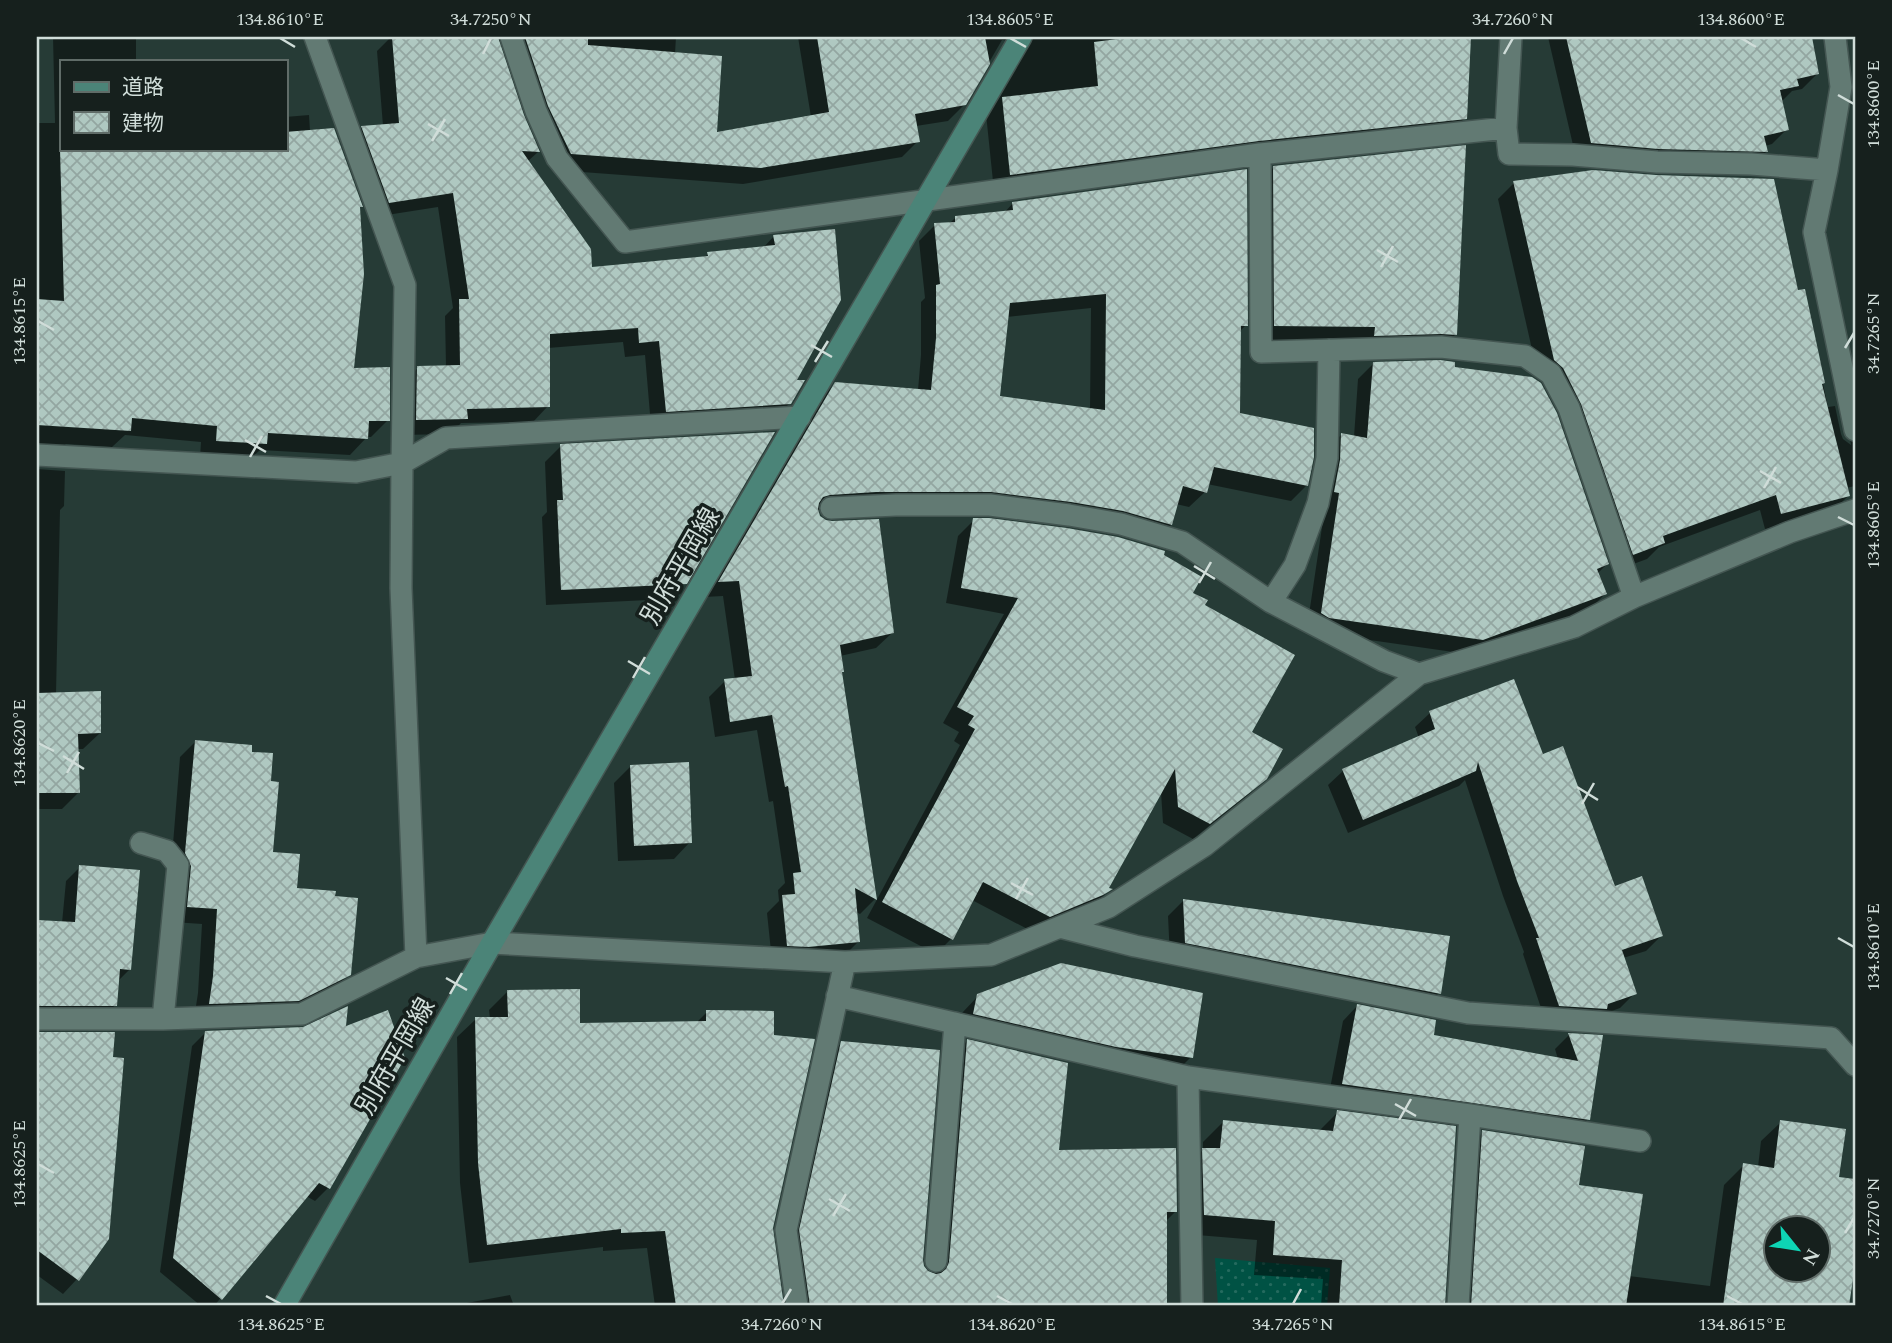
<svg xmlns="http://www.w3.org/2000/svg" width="1892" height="1343" viewBox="0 0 1892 1343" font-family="Spectral,'Noto Sans JP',serif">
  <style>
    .green { fill: url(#green-dots) }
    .shadow { fill: #0007; fill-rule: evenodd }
    .building { fill: url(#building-cross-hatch); fill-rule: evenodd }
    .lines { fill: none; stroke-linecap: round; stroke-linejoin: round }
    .street-casing { stroke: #445652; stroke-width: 24 }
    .secondary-casing { stroke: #445652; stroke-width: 24 }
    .street { stroke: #627a73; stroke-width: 21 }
    .secondary { stroke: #4b8478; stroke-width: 21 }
    .ticks { fill: none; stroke: #d0ddd9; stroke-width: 2.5 }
    .labels { text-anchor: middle; stroke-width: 7; stroke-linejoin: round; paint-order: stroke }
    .street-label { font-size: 26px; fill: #d0ddd9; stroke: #16201d }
    .neatline { fill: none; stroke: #d0ddd9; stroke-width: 2.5 }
    .ticks-label { font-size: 18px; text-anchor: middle; fill: #d0ddd9 }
  </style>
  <defs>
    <pattern id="green-dots" width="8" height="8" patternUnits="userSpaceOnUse" patternTransform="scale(1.75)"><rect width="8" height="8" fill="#005244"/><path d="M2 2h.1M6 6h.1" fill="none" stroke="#246a5e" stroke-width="1.8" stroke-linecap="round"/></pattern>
    <pattern id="building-cross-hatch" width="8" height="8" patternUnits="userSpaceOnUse" patternTransform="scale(1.75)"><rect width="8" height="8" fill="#afc8c1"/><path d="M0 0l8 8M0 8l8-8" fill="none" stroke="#93a6a1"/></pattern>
  </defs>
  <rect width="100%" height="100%" fill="#263b36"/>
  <path class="green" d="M1215 1258 1330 1268 1327 1306H1218Z"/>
  <path class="shadow" d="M53 37H136V61H61V149H285V117L309 115 310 131 359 208 352 370 388 420 371 437H367L350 455 260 450 249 460 200 457 201 442 125 435 112 447 66 444 50 459H37V123H55Z
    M391 37H496L497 40 500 37H676L675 54 715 134 811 117 798 37H1469L1465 118 1448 135 994 191 986 114 1010 41 1002 40 965 104 948 121 916 126 918 141 902 157 743 184 555 170 503 43 497 41 522 116 538 152 527 162 590 269 703 259 708 254 763 248 774 236 794 381 790 403 774 419 651 426 645 355 625 357 623 342 548 348V406L533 422 461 423 451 434 401 435 402 383 418 368 446 367 445 316 453 308 438 207 374 217 347 143 362 128 383 126 377 51Z
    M1548 37H1810L1817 74 1802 89 1792 91 1782 101 1787 129 1772 144 1765 146 1766 152 1751 167 1576 158Z
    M1274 167 1455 335 1439 350 1259 341 1258 183Z
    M1514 183 1796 292 1803 291 1828 407 1835 406 1841 434 1843 439 1851 445 1847 416 1855 407V486L1846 488 1848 496 1832 512 1765 529 1760 510 1659 547 1647 559 1617 570 1566 420 1547 384 1538 376 1498 199Z
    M1013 203 1246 325 1239 332 1238 415 1306 486 1291 501 1207 484 1205 492 1189 507 1176 504 1171 525 1155 540 1054 517 879 507 816 510 818 515 892 633 876 648 840 656 841 673 875 899 860 914 856 912 859 941 843 957 772 961 767 913 779 901 778 890 785 883 773 801 769 802 757 730 715 737 709 697 725 681 735 680 723 596 704 597 819 400 835 384 918 390 921 355V302L925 298 919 241 935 225 949 224 956 217 1004 213ZM1091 308 1090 410 998 397 1007 317Z
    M1373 364 1607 564 1597 574 1605 594 1590 609 1467 654 1314 632 1307 628 1325 507 1326 450 1341 435 1354 437 1358 379Z
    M561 446 685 583 669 599 546 605 542 517 547 512 545 462Z
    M37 469 65 471 64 506 60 510 56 694 100 733 83 749H77L79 792 62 809H37Z
    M974 520 1162 556 1203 606 1266 778 1249 794 1193 839 1163 823 1161 792 1106 890H1109L1095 904 1033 932 972 900 951 939 936 954 867 918 960 745 954 741 959 732 943 723 1004 614 946 603 958 536Z
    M1430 713 1542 756 1614 888 1661 936 1646 951 1623 958 1635 993 1620 1008 1598 1016 1545 1020 1523 954 1524 952 1503 896 1465 780 1459 786 1348 833 1328 785 1343 771 1419 738 1415 727Z
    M195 742 250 754 269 782 271 853 295 890 333 898 349 974 333 990 282 1016 194 1019 198 993 202 924 173 922 171 869 180 757Z
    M630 767 690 842 674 859 618 861 614 783Z
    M80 867 130 969 117 982 115 1005 101 1020H37V922L62 923 66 881Z
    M1183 901 1439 993 1423 1009 1170 958 1168 916Z
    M508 991 579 1025 696 1023 707 1012 771 1228 782 1306H655L647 1248 603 1251V1247L469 1263 460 1183 457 1037 476 1019H490L489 1010Z
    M978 996 1191 1057 1175 1073 958 1030 962 1013Z
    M1357 1006 1432 1037 1558 1059 1555 1049 1569 1035 1601 1037 1588 1119 1573 1134 1328 1099 1343 1021Z
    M206 1032 328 1188 315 1201 306 1196 214 1306H201L160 1272 192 1046Z
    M37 1034H113L77 1279 63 1294 37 1275Z
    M967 1041 1057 1152 1175 1212 1165 1222V1306H789L781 1251 822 1062 842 1043 923 1268 931 1275 948 1061Z
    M1338 1112 1454 1128 1443 1306H1321L1323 1279 1254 1275 1257 1240 1185 1234 1183 1169 1203 1150V1142L1223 1122 1319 1131Z
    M1781 1122 1837 1178 1855 1180V1252L1848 1306H1453L1463 1152 1483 1132 1577 1187 1629 1276 1710 1286 1724 1185 1744 1165 1758 1167 1761 1141ZM1776 1228H1818V1270H1776Z
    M510 1295 514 1306H455L456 1305Z"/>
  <path class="building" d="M392 37H498L524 115 540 152 522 151 591 249 592 267 708 256 707 252 775 245 773 235 835 229 841 300 797 380H805L791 404 666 412 659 341 639 343 638 328 550 334V407L467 409 468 419 416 420 417 366 460 365 459 299H469L453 193 389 203 361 126 399 123Z
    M525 37H588V45L722 56 717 132 829 112 817 37H985L990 64 966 105 915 114 920 142 761 168 571 154 548 106Z
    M1133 37H1471L1467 119 1259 141 1010 175 1002 97 1098 86 1094 42Z
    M1566 37H1812L1819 74 1797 79 1799 86 1780 90 1789 130 1764 136 1768 152 1658 149 1591 143Z
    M334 128 363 207H360L364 274 354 368 390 367V421H369L368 439 268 433 267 444 216 441 217 426 132 418 131 431 37 425V299L64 301 60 149H285V132Z
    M1466 145 1457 335 1441 334 1374 336 1375 327 1274 326 1273 166Z
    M1247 169 1248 326H1241L1240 413 1314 428V457L1308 486 1214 467 1207 493 1183 486 1172 525 1123 511 1071 502 991 492H876L830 495 823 497 819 503 818 509 820 516 826 520 832 521 879 519 894 633 840 645 844 672H842L877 900 855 888 860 942 808 947 787 946 782 895 795 894 793 873 801 872 788 786 785 787 772 715 730 722 724 679 752 676 739 581 718 582 835 382 931 390 936 338V285L940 284 934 223 955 222V216L1013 210 1012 202ZM1106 294 1105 410 1000 396 1010 303Z
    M1593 170 1656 175 1774 179 1798 290 1805 289 1825 383 1822 384 1850 496 1781 514 1776 495 1663 536 1665 543 1633 555 1581 404 1563 368 1554 360 1513 181Z
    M1440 360 1455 362V367L1532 377 1541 383 1557 413 1609 564 1597 569 1607 594 1483 640 1329 618 1321 613 1339 493 1334 492 1340 460 1341 433 1367 438 1373 362Z
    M775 432 687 584 561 590 557 500H563L560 444Z
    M973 518H989L1067 528 1118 537 1165 551 1164 555 1202 577 1193 593 1208 600 1205 605 1295 655 1252 732 1283 749 1267 779 1210 824 1178 807 1175 769 1109 888 1113 889 1103 895 1050 917 983 882 953 940 882 902 975 729 968 725 974 716 957 707 1018 598 961 588Z
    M1514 679 1543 754 1563 746 1615 886 1642 876 1663 936 1622 950 1637 994 1608 1004 1607 1009 1559 1006 1536 938H1539L1517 881 1478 762 1476 771 1363 820 1342 769 1435 729 1429 711Z
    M101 691V733L78 734 80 793H37V693Z
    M195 740 252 745V752L273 753 271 781 279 782 273 852 300 854 297 888 336 891 335 896 358 898 351 975 299 1001 209 1004 213 976 217 909 187 907 191 866 185 853Z
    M689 762 692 843 634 846 630 765Z
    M79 865 140 870 131 970 120 969 117 1006H37V920L75 922Z
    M1183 899 1450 936 1441 994 1185 943Z
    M1061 963 1203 993 1193 1058 1116 1047 973 1014 977 994Z
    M580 989V1023L706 1021V1010L774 1011V1035L815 1039 773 1228 784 1306H676L665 1231 621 1233V1229L487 1245 478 1163 475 1017H508L507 990Z
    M1357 1004 1436 1020 1434 1035 1578 1061 1568 1033 1603 1035 1590 1120 1342 1084Z
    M348 1006 346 1026 388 1010 405 1058 330 1189 319 1183 222 1300 173 1258 205 1031 303 1027Z
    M37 1032H115L113 1057 124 1058 109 1239 79 1281 37 1250Z
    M967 1039 1068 1063 1059 1150 1176 1148 1177 1212H1167V1306H810L799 1230 841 1041 940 1050 923 1260 924 1266 928 1271 936 1274 941 1273 946 1269 949 1262Z
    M1337 1110 1456 1126 1445 1306H1339L1342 1260 1273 1255 1275 1221 1204 1215 1202 1148H1220L1223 1120 1333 1131Z
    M1780 1120 1846 1129 1839 1177 1855 1179V1265L1849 1306H1723L1743 1163 1774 1168ZM1776 1228H1818V1270H1776Z
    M1482 1130 1585 1146 1579 1185 1643 1194 1626 1306H1471Z"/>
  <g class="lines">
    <defs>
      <path id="street" d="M315 37 405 285 402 463 401 588 416 957
        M511 37 536 111 557 158 625 242 1260 154 1506 128
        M1511 37 1506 128 1509 154 1573 155 1657 162 1751 164 1827 170
        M1835 37 1841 87 1827 170 1814 232 1855 430
        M1260 154 1261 352 1441 347 1525 356 1551 374 1569 408 1634 597
        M37 455 356 472 402 463 446 438 800 417
        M831 508 896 505H990L1069 515 1121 524 1182 542 1271 602 1384 661 1419 674
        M1271 602 1295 565 1318 503 1327 458 1329 350
        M141 843 167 851 178 865 163 1019
        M1060 927 1135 946 1468 1013 1831 1038 1855 1065
        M837 996 1188 1077 1470 1115 1640 1141
        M37 1019H163L302 1014 416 957 492 943 845 962 991 955 1109 907 1204 846 1419 674 1574 627 1634 597 1790 532 1855 510
        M1188 1077 1192 1306
        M936 1261 955 1023
        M797 1306 786 1230 845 962
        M1458 1306 1470 1115"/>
      <path id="secondary" d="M284 1306 492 943 1021 37"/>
    </defs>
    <use href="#street" class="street-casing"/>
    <use href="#secondary" class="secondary-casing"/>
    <use href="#street" class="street"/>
    <use href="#secondary" class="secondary"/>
  </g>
  <path class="ticks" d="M280 38 295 47M1010 38 1026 47M1741 38 1756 47M483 54 491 38M1504 54 1513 38M1838 95 1854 104M428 124 449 136M432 141 445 119M1377 250 1398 262M1381 267 1393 246M38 321 54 330M811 345 832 357M1845 348 1854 333M815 362 828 341M245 440 266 452M250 457 262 436M1760 471 1781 483M1764 488 1776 467M1838 517 1854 525M1194 566 1215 579M1199 583 1211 562M628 661 650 674M633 678 645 657M38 743 54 751M63 756 84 769M67 773 79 752M1577 787 1598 800M1582 804 1594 783M1011 883 1033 895M1016 899 1028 878M1838 938 1854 947M446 978 467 990M450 994 462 973M1395 1104 1416 1116M1399 1120 1411 1099M38 1164 54 1173M829 1199 850 1211M833 1216 846 1194M1845 1233 1854 1218M266 1296 281 1304M997 1296 1012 1304M1727 1296 1742 1304M782 1304 791 1289M1293 1304 1301 1289"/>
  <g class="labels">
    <g class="street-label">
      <text transform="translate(680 566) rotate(-60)" y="9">別府平岡線</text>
      <text transform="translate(395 1056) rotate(-60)" y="9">別府平岡線</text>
    </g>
  </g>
  <rect width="1892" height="1343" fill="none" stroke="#16201d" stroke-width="77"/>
  <rect x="60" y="60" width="228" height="91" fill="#16201d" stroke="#606c68" stroke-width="2"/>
  <rect x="74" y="82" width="35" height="10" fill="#4b8478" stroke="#606c68" stroke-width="2"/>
  <text x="122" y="94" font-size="21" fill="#d0ddd9">道路</text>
  <rect x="74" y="112" width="35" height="21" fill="url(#building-cross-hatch)" stroke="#606c68" stroke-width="2"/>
  <text x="122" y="130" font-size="21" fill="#d0ddd9">建物</text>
  <g transform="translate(1797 1249) rotate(120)"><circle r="33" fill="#16201d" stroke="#606c68" stroke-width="2"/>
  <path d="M0-5L12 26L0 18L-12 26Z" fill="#0ed5b5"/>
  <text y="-10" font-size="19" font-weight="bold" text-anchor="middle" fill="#d0ddd9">N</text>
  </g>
  <rect x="38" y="38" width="1816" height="1266" class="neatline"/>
  <g class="ticks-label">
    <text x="280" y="25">134.8610°E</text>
    <text x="491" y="25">34.7250°N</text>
    <text x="1010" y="25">134.8605°E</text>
    <text x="1513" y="25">34.7260°N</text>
    <text x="1741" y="25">134.8600°E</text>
    <text transform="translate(1873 104) rotate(-90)" y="6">134.8600°E</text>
    <text transform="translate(19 321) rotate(-90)" y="6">134.8615°E</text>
    <text transform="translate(1873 333) rotate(-90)" y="6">34.7265°N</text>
    <text transform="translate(1873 525) rotate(-90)" y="6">134.8605°E</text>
    <text transform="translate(19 743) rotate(-90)" y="6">134.8620°E</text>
    <text transform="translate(1873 947) rotate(-90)" y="6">134.8610°E</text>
    <text transform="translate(19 1164) rotate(-90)" y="6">134.8625°E</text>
    <text transform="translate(1873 1218) rotate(-90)" y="6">34.7270°N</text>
    <text x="281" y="1330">134.8625°E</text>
    <text x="782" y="1330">34.7260°N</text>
    <text x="1012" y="1330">134.8620°E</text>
    <text x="1293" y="1330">34.7265°N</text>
    <text x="1742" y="1330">134.8615°E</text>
  </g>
</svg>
